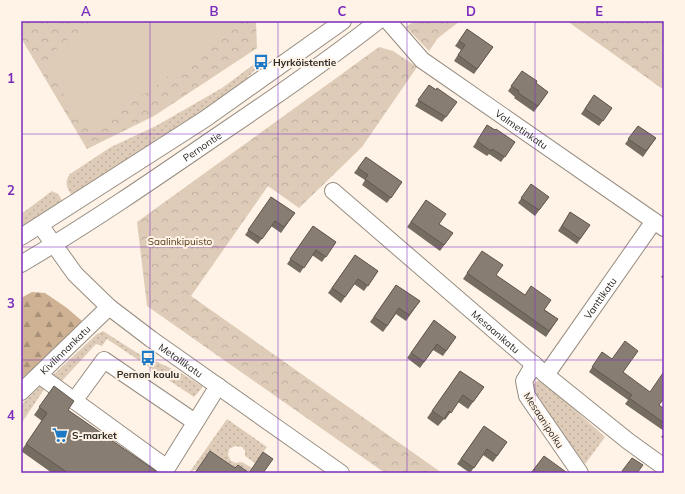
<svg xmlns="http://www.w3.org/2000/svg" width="685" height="494" viewBox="0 0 685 494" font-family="Mulish,sans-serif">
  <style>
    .grass { fill: url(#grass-dots) }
    .forest { fill: url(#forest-firs) }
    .park { fill: url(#park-crowns) }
    .pitch { fill: #deccb8 }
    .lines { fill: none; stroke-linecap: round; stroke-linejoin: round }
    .minor-casing { stroke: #978d81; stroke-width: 18 }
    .minor { stroke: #fff; stroke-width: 16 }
    .wall { fill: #756c62 }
    .building { fill: #887d72; stroke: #5f5850 }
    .grid { fill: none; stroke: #7b2cbf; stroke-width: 1; stroke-opacity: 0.55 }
    .labels { text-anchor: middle; stroke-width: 4; stroke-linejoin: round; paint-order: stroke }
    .poi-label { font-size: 10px; font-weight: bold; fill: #2e2a25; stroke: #fef3e6; text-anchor: start }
    .street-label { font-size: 10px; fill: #2e2a25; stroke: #fef3e6 }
    .park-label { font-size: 10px; fill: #563913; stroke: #fef3e6 }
    .neatline { fill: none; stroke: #7b2cbf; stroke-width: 1.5 }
    .grid-label { font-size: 13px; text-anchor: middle; font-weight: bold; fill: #7b2cbf }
  </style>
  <defs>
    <pattern id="grass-dots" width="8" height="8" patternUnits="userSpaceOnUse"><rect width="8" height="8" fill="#deccb8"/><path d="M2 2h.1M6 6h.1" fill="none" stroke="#bfaf9e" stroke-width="1.8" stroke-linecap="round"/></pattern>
    <pattern id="forest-firs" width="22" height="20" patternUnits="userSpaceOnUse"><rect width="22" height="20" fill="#ceb293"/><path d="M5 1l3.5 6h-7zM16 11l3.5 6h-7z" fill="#a89178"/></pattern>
    <pattern id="park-crowns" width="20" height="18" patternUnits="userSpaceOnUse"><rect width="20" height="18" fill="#deccb8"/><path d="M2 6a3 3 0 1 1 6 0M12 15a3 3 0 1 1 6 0" fill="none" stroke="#bfaf9e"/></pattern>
  </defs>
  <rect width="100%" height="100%" fill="#fef3e6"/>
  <path class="grass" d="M257 62 259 66 229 96 73 197C68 189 63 183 70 174L111 147 156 126 222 88Z
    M52 191 58 194 64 203 21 229V214Z
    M103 331 153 363 155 361 181 373 202 386V388L194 397 107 339 102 346 96 344 61 382 52 376 97 334Z
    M537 381 544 382 605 437 585 464 536 398 533 385Z
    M43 384 45 388 21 424V405Z
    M227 419 267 447 255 463 245 456V451L242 447 235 446 229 449 228 455 231 461 236 463 242 462 252 468 248 473 194 470 192 473H189Z"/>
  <path class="forest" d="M32 292 45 293 67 308 82 321 76 332 21 379V298Z"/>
  <path class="park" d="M21 21H256L257 48 154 116 87 149 21 38Z
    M414 21H460L438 38 429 51 406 27Z
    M567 21H664V90Z
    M379 47 393 51 417 67 362 147 299 208 268 186 191 296 442 473H385L147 306 137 222Z"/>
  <path class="pitch" d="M94 21H243L91 133 48 71 52 52Z"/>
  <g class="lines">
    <defs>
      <g id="minor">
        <path id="s1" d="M388 21 422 60 664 228"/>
        <path id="s2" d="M333 191 546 375 628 441 664 467"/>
        <path id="s3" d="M40 225 75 274 109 307 151 339 341 473"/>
        <path d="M21 237 205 119 343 21"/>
        <path id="s4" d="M21 264C89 224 153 180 217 136 272 99 326 62 378 21"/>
        <path d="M534 364 524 381 527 396 580 473"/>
        <path d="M39 375 167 468 218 386"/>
        <path id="s5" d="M546 375 654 221"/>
        <path id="s6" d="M21 392 109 307"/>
        <path d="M74 401 104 360 195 422"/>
      </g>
    </defs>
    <use href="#minor" class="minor-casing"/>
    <use href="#minor" class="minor"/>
  </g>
  <path class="wall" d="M467 29 493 47 474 74 454 61 461 50 455 46Z
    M522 71 536 83 548 92 534 112 514 98 515 97 508 91Z
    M429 85 457 102 442 122 415 106Z
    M594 95 612 108 599 126 581 114Z
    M487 125 495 130 515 142 501 162 489 154 487 156 473 147Z
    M638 126 656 138 643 157 625 144Z
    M366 157 402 182 387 203 362 185 365 180 354 173Z
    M531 184 549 197 535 216 518 203Z
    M271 197 295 213 281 233 271 226 258 244 245 235Z
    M426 200 439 224 453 233 440 251 407 227Z
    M570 212 590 225 577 244 558 231Z
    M313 226 336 242 322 262 312 255 300 273 287 264Z
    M482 251 496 275 558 319 546 337 463 279Z
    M355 255 378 271 364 291 354 284 341 303 328 293Z
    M664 273V279L661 277Z
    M396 285 420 301 406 321 396 314 383 332 370 322Z
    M434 320 456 337 443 356 433 350 420 368 407 358Z
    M602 352 623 372 659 405 664 409V431L625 404 628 400 589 372Z
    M460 371 484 387 468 409 458 402 445 420 444 419 438 426 427 418Z
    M54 386 68 410 154 473H52L21 451 42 421 34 415Z
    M484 426 507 442 493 462 483 455 470 473 457 464Z
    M664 433V439L661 437Z"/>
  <path class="building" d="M467 29 493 47 477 69 458 55 465 45 459 41Z
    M522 71 537 81 536 83 548 92 538 106 518 93 519 91 511 86Z
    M429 85 436 90 437 88 457 102 446 117 418 100Z
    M594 95 612 108 603 121 585 109Z
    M487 125 495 130 496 129 515 142 505 157 492 149 491 151 477 141Z
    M638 126 656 138 646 151 628 139Z
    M366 157 402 182 391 198 365 179 368 175 358 168Z
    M531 184 549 197 539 210 521 198Z
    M271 197 295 213 284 227 275 221 262 239 248 230Z
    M426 200 446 214 439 224 453 233 444 245 411 222Z
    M570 212 590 225 580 239 562 226Z
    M313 226 336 242 326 257 316 250 304 268 290 259Z
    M482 251 503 265 496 275 525 295 531 286 551 300 544 310 558 319 549 331 467 273Z
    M355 255 378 271 368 286 358 279 345 297 332 288Z
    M396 285 420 301 409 315 399 308 387 326 374 317Z
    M434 320 456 337 446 351 437 344 424 362 411 353Z
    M625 341 638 351 623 372 650 392 663 373 664 374V398L659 405 664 409V423L629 398 632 395 592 367 602 352 612 359Z
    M460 371 484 387 473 402 463 395 451 413 449 411 444 419 432 411Z
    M54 386 74 401 68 410 156 471 154 473H68L26 444 47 413 39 407Z
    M484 426 507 442 497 456 487 449 474 468 461 459Z
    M210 451 235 468 238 465 249 473 263 452 273 459 263 473H195Z
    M544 456 566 472V473H531Z
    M632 458 643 465 637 473H624L622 471Z"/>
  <path class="grid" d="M150 21V473M278 21V473M407 21V473M535 21V473M21 134H664M21 247H664M21 360H664"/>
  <defs>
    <symbol id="bus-bare" viewBox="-9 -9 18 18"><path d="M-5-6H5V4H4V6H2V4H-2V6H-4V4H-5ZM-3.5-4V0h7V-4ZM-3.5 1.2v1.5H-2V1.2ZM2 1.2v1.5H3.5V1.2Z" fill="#1d79c5" stroke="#fef3e6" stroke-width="2.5" paint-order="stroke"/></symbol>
    <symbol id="supermarket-bare" viewBox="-9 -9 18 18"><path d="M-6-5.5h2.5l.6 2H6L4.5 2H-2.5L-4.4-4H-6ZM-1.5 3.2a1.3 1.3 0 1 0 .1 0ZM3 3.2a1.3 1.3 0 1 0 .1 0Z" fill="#1d79c5" stroke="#fef3e6" stroke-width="2.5" paint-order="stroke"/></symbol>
  </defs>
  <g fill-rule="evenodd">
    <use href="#bus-bare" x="250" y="51" width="22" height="22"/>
    <use href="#bus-bare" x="137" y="347" width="22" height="22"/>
    <use href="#supermarket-bare" x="49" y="424" width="22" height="22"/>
  </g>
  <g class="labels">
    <g class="poi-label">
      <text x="273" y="66">Hyrköistentie</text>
      <text x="148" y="378" text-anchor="middle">Pernon koulu</text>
      <text x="72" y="439">S-market</text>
    </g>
    <g class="street-label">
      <text dy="4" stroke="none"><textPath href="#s1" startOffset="173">Valmetinkatu</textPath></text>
      <text dy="4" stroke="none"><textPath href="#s4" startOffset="216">Pernontie</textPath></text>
      <text dy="4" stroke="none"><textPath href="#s5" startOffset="94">Vanttikatu</textPath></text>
      <text dy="4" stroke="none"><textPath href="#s2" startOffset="215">Mesaanikatu</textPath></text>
      <text dy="4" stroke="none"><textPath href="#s6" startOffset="61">Kivilinnankatu</textPath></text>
      <text dy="4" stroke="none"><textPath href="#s3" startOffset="197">Metallikatu</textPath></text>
      <text transform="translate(544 420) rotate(57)" y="4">Mesaanipolku</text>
    </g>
    <g class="park-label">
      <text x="180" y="245">Saalinkipuisto</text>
    </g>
  </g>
  <rect width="685" height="494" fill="none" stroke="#fef3e6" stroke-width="44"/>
  <rect x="22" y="22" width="641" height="450" class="neatline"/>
  <g class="grid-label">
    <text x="86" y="16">A</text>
    <text x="214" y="16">B</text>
    <text x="342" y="16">C</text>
    <text x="471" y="16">D</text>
    <text x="599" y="16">E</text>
    <text x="11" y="83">1</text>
    <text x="11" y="195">2</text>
    <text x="11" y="308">3</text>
    <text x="11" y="420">4</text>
  </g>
</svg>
